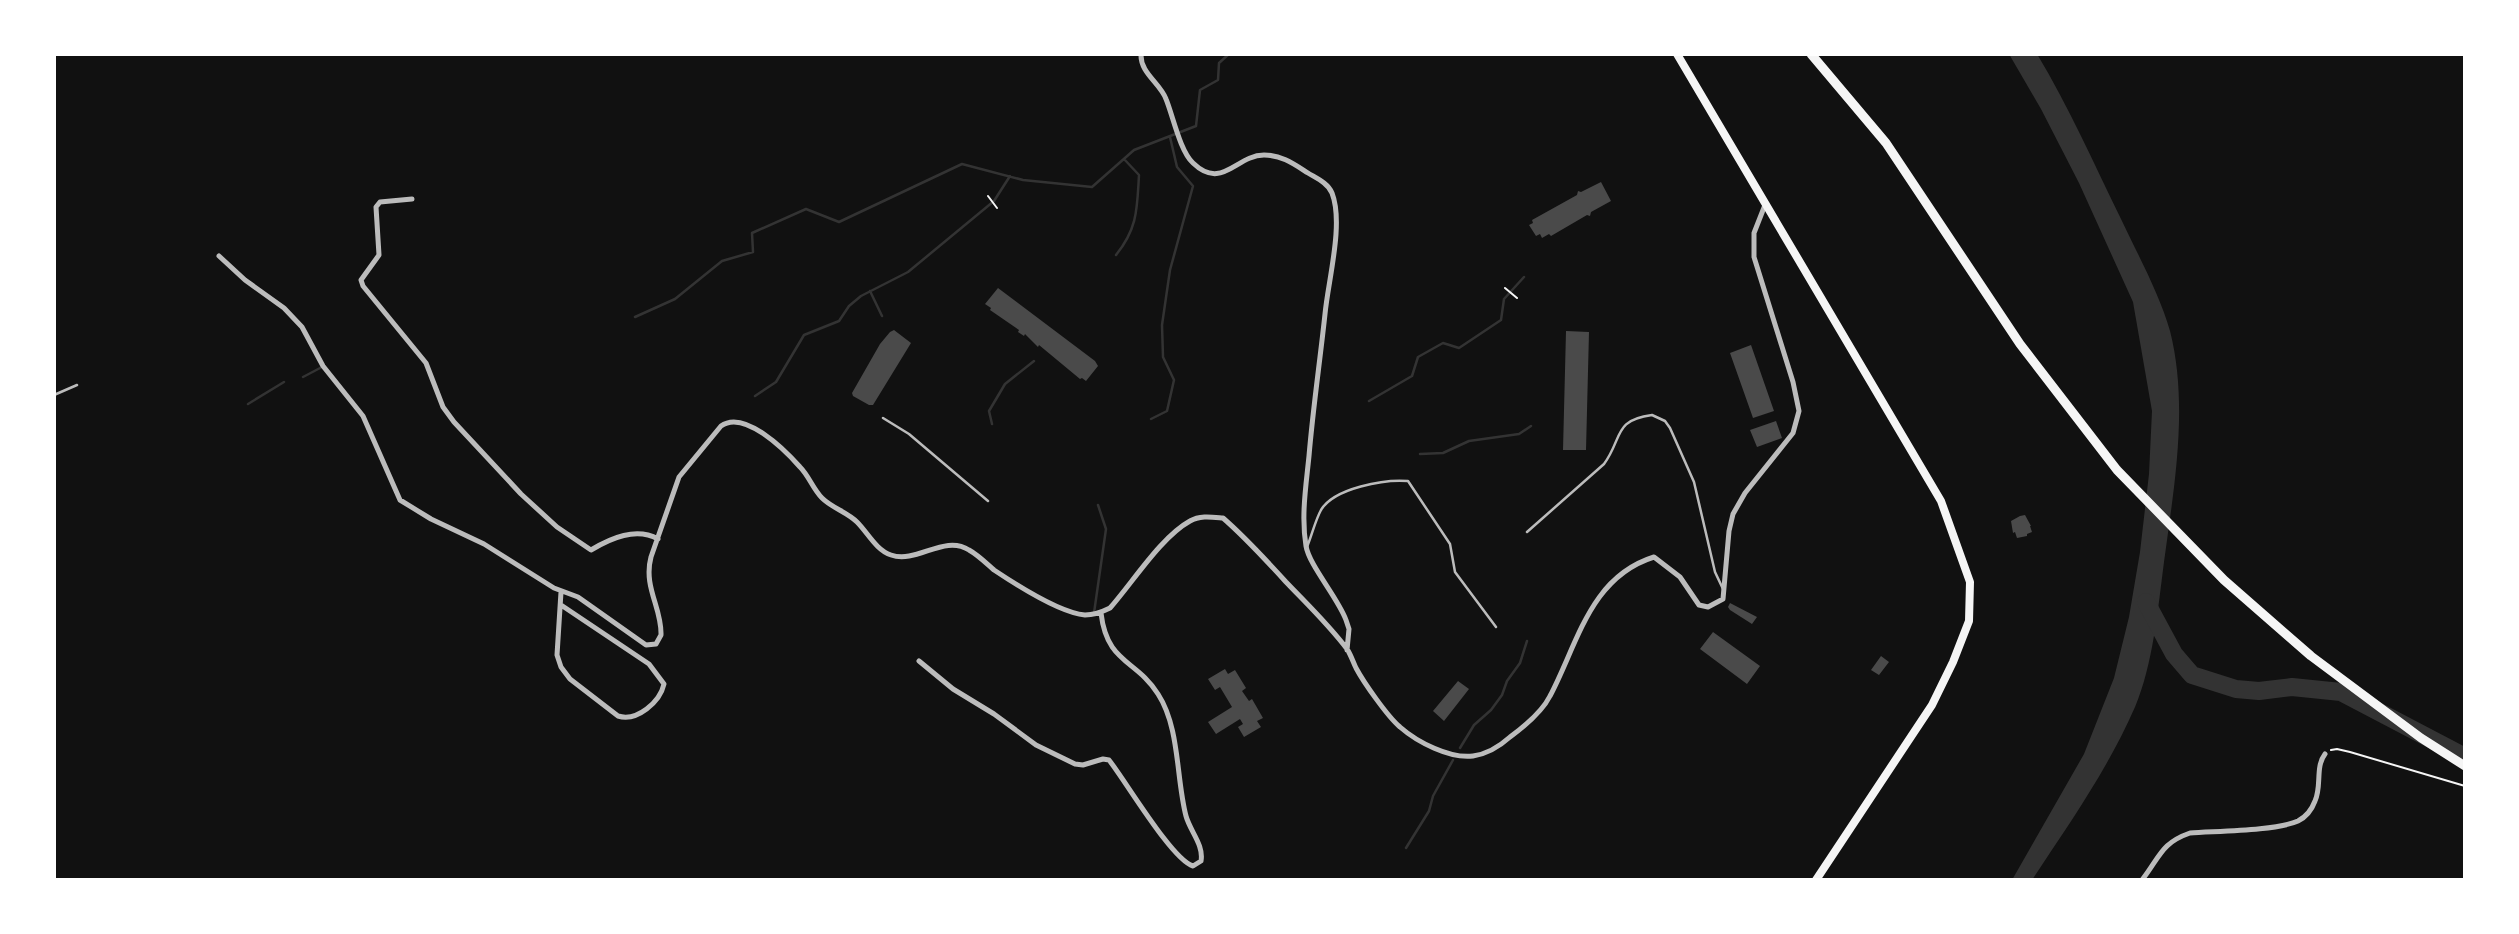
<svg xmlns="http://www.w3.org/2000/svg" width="2519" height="934" viewBox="0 0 2519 934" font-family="Rubik,sans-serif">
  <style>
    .water { fill: #333 }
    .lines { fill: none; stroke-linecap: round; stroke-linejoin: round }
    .stream { stroke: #333; stroke-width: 2.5 }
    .river { stroke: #333; stroke-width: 18 }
    .building { fill: #4a4a4a }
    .path { stroke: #f5f5f5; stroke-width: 2 }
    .service { stroke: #bcbcbc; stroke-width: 2.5 }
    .minor { stroke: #bcbcbc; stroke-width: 5 }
    .secondary { stroke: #f5f5f5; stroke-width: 8 }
    .trunk { stroke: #f5f5f5; stroke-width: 9 }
  </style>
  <rect width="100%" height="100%" fill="#111"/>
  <path class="water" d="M2009 54H2037C2069 107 2094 164 2121 219 2137 253 2160 295 2170 331 2189 406 2174 487 2164 562 2158 608 2153 665 2135 707 2108 769 2069 824 2032 880H2012L2084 754 2114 678 2129 617 2140 552 2149 474 2152 411 2133 302 2079 183 2041 109Z"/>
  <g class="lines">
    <path class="stream" d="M1116 255C1138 228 1137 208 1139 175L1124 159
      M870 291 882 316
      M635 317 675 299 722 261 753 252 752 233 806 209 839 222 962 164 1023 180 1092 187 1134 150 1196 126 1200 90 1218 80 1219 63 1229 54
      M303 377 322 367
      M755 396 776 382 804 335 839 321 849 306 861 296 908 272 994 201 1010 176
      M1369 401 1412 376 1418 357 1443 343 1459 348 1501 320 1504 299 1524 277
      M248 404 284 382
      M1151 419 1167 411 1174 380 1163 357 1162 325 1170 270 1193 186 1177 167 1170 137
      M992 424 989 411 1005 384 1034 361
      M1420 454 1443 453 1469 441 1519 434 1531 426
      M1094 613 1106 529 1098 505
      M1460 748 1474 725 1491 710 1502 695 1507 681 1520 663 1527 641
      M1406 848 1429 811 1433 796 1453 760"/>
    <path class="river" d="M2146 602 2174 654 2192 675 2236 689 2259 691 2292 687 2341 692 2465 757"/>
  </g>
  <path class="building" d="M1601 182 1611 201 1591 212 1590 216 1587 215 1551 236 1549 234 1542 238 1540 234 1536 236 1529 225 1533 223 1532 220 1577 195 1578 191 1581 192Z
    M998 288 1095 361 1098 366 1086 381 1082 378 1080 379 1039 345 1038 347 1025 334 1024 336 1018 332 1019 330 990 310 991 308 985 304Z
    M894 330 911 343 873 405H869L853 396 852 393 880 344 890 332Z
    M1566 331 1589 332 1586 450H1563Z
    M1751 345 1774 411 1753 418 1730 353Z
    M1776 421 1782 438 1757 447 1750 430Z
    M2025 515 2031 526H2030L2032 532 2027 534V536L2017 538 2015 532 2013 533 2011 521 2020 516Z
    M1730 603 1757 617 1752 624 1730 610 1728 607Z
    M1713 632 1760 666 1747 684 1700 649Z
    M1881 656 1889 662 1879 675 1871 670Z
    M1225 669 1228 674 1235 670 1246 688 1242 691 1249 701 1252 699 1263 718 1257 721 1261 727 1244 737 1238 727 1243 724 1240 719 1216 734 1208 722 1232 707 1220 687 1215 690 1208 679Z
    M1458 681 1469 689 1444 721 1433 711Z"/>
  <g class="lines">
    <path class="path" d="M988 196 997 208
      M1505 288 1517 298
      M2331 750 2337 749 2350 752 2465 786"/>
    <path class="service" d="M54 395 77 385
      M883 418 909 434 988 501
      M1527 532 1604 464C1623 438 1613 420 1652 415L1665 421 1670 428 1694 482 1715 572 1723 589
      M1307 547C1312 535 1315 521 1321 510 1334 488 1385 479 1408 481L1450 544 1455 572 1496 627"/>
    <path class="minor" d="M1141 54C1140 73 1160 83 1166 99 1173 116 1180 151 1193 163 1222 191 1236 155 1264 155 1282 155 1294 164 1308 173 1316 178 1328 183 1332 193 1344 224 1328 281 1325 314 1320 361 1313 408 1309 456 1306 486 1301 516 1306 546 1309 565 1338 598 1346 620L1349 629 1347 650
      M412 199 380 202 376 207 379 255 361 280 363 286 426 363 443 407 454 422 521 494 557 527 591 550C611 538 636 527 658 539
      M219 256 245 280 284 308 302 327 323 366 363 416 400 500 431 519 484 544 554 588 578 597 646 645 656 644 661 635C662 608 643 587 651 557L679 477 721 426C744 409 785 450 800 467 809 476 813 489 822 498 832 508 847 512 857 522 868 533 876 550 891 555 917 564 944 534 969 550 978 555 986 563 994 570 1015 584 1061 613 1085 615 1095 615 1102 612 1110 608 1133 582 1161 537 1190 521 1200 515 1212 517 1223 518 1246 538 1266 560 1286 582 1307 604 1329 625 1347 649 1351 655 1353 662 1356 668 1364 683 1388 717 1400 727 1417 742 1450 759 1473 756 1487 754 1500 746 1510 737 1525 726 1542 712 1550 696 1578 643 1590 577 1654 557L1680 577 1699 605 1708 607 1723 599 1729 531 1733 514 1745 493 1793 433 1799 411 1793 382 1754 257V233L1765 205
      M561 605 649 664 664 684C660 702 637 722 618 716L570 679 561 667 557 655 561 592
      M919 661 953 689 994 714 1036 745 1075 764 1083 765 1103 759 1109 760C1125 780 1172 860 1193 866L1201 861C1204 845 1190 831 1186 816 1176 778 1180 728 1158 694 1136 659 1107 664 1101 613
      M2142 880C2160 857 2161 843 2190 833 2216 831 2276 831 2298 821 2306 817 2312 809 2315 801 2322 786 2315 767 2325 754"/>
    <path class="secondary" d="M1677 54 1941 501 1970 582 1969 621 1953 662 1932 705 1816 880"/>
    <path class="trunk" d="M1811 54 1886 143 2020 344 2117 470 2224 580 2311 656 2421 738 2465 766"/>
  </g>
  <rect width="2519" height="934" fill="none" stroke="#ffffff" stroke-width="112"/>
</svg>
